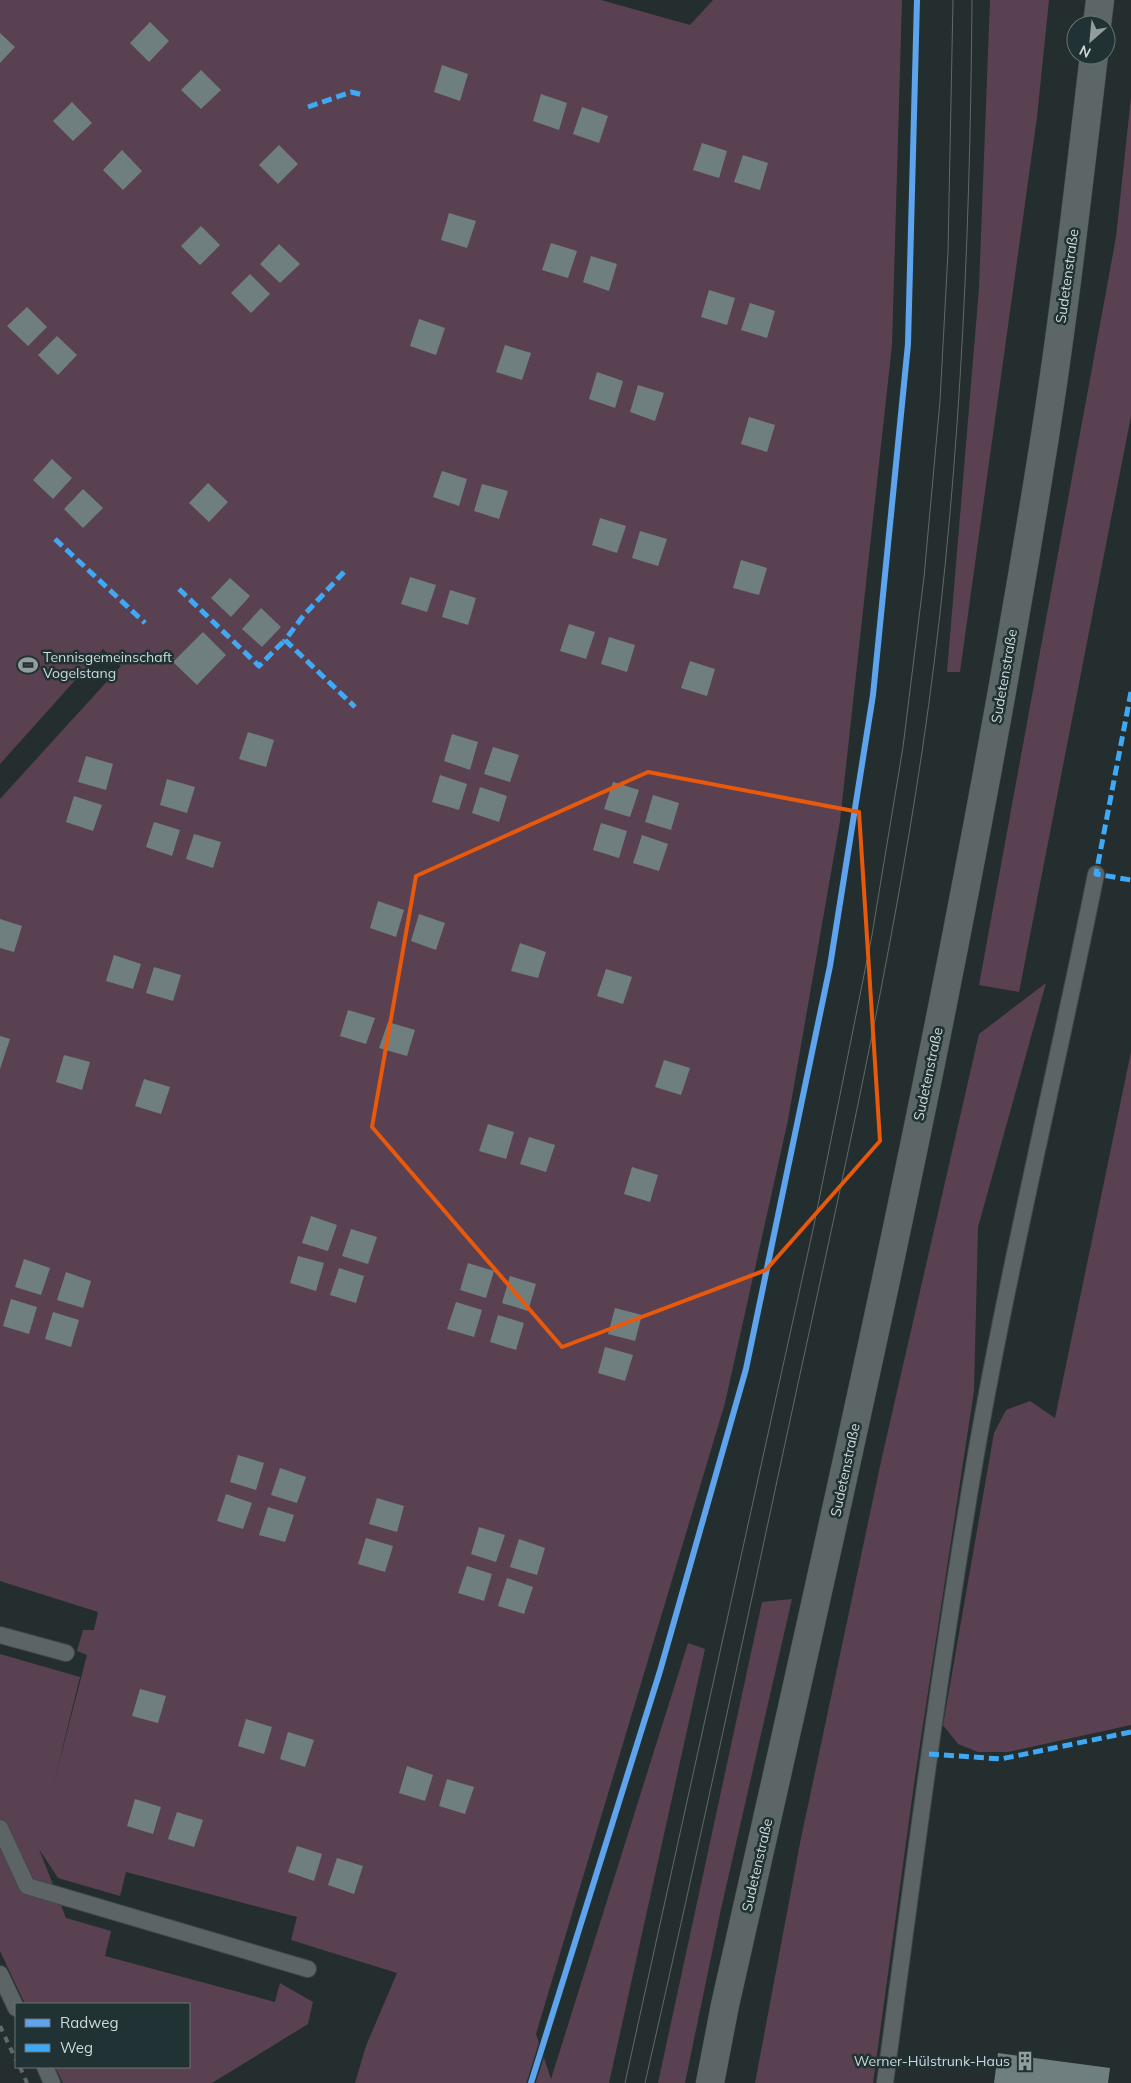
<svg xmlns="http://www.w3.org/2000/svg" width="1131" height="2083" viewBox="0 0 1131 2083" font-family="Mulish,sans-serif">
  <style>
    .green { fill: #5a4151 }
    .building { fill: #6f7f80 }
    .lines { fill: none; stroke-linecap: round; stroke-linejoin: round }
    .service-casing { stroke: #40494a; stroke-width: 18 }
    .secondary-casing { stroke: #40494a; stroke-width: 29 }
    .service { stroke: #5c6465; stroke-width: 16 }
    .secondary { stroke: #5c6666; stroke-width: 28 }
    .tram { stroke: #616a6a; stroke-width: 1 }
    .rail { stroke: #616a6a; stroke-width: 4; stroke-dasharray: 6 6; stroke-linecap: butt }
    .quiet { stroke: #3fa9f5; stroke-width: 5; stroke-dasharray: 10 5; stroke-linecap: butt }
    .cycleway-casing { stroke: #203233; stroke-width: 9 }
    .cycleway { stroke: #60a3ed; stroke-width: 6 }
    .marked { fill: none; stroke: #e8590c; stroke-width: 4; stroke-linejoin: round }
    .labels { text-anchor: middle; stroke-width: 5; stroke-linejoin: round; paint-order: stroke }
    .street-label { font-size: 14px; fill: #ced9da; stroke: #203233 }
    .poi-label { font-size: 14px; fill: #ced9da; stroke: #203233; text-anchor: start }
  </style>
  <rect width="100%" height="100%" fill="#242e2f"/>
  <path class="green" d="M0 0H601L690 25 713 0H902L892 345 840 821 788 1120 725 1403 536 2034 551 2079 688 1643 705 1649 609 2083H355L366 2046 397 1973 291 1940 297 1917 126 1872 120 1896 58 1878 39 1849 66 1918 111 1931 105 1956 275 2002 280 1983 313 2002 308 2024 212 2083H63L55 2067H189V2004H25L0 1951V1654L80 1677 53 1786 87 1655 77 1651 83 1630H94L98 1612 0 1581V799L121 666 103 649 0 764Z
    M990 0H1049L1037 117 960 672H947L979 288Z
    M1131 97V416L1019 992 979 985 1116 237Z
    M1046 983 978 1227 974 1391 915 1777 873 2083H755L800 1843 882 1457 979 1034Z
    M1131 1052V1725L1008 1752H978L958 1744 943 1725 994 1433 1006 1410 1030 1401 1055 1418Z
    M792 1599 721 1909 685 2083H658L762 1602Z"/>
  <path class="building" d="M150 22 169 41 149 62 130 43Z
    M0 33 15 47 0 63Z
    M442 65 468 74 460 101 434 92Z
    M201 70 221 90 201 109 181 90Z
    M541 94 567 103 559 130 533 121Z
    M72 102 92 123 73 141 53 121Z
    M582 107 608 116 599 143 573 134Z
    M702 143 727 151 719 178 693 170Z
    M279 145 298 164 278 184 259 165Z
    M122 150 142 171 123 190 103 170Z
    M743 155 768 163 760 190 734 182Z
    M449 213 476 221 467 248 441 240Z
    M201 226 220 245 200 265 181 246Z
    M551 243 577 251 568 278 542 270Z
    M279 244 300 264 280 283 260 264Z
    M591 256 617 264 609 291 583 282Z
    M250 274 270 294 251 313 231 293Z
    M709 290 735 298 727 325 701 317Z
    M750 303 775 311 767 338 741 330Z
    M27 307 47 327 28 346 7 326Z
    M419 319 445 328 436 355 410 346Z
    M57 336 77 355 58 375 38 355Z
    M505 345 531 353 522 380 496 372Z
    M597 372 623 381 615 408 589 399Z
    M638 385 664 393 655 421 630 412Z
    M749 417 775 425 767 452 741 444Z
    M52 459 72 478 53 499 33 480Z
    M442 471 467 479 459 506 433 497Z
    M208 483 228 502 209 522 189 503Z
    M482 484 508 491 499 519 474 511Z
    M83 489 103 508 83 528 64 509Z
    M600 518 626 526 617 553 592 545Z
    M640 531 667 539 658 566 632 558Z
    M741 560 767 568 759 595 733 588Z
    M410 577 436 585 427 612 401 604Z
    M230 578 250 596 231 617 211 598Z
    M450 590 476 598 468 625 442 617Z
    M261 608 281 627 262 647 242 629Z
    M569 624 595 632 586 659 560 651Z
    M203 632 226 655 197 685 173 662Z
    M609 637 635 645 627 672 601 664Z
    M690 661 715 669 707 696 681 688Z
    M248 732 274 740 266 767 239 759Z
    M452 734 478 742 470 770 444 761Z
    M493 747 519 755 510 782 484 774Z
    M86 756 113 764 106 790 78 782Z
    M440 775 467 784 459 810 432 802Z
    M167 779 195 787 187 813 160 805Z
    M613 782 639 790 630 817 604 809Z
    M480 787 507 796 499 822 472 813Z
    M653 795 679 803 671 830 645 822Z
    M74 796 102 805 93 831 66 822Z
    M154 822 180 830 172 856 146 847Z
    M601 823 627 831 619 858 593 850Z
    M194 834 221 842 213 868 186 859Z
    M642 835 668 844 659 871 633 863Z
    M378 901 404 910 396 937 370 928Z
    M419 914 445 923 436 950 411 941Z
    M0 919 22 926 14 952 0 948Z
    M520 943 546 952 538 978 511 971Z
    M114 955 141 964 133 989 106 981Z
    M154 967 181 975 173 1001 146 993Z
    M606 969 632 977 623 1004 597 996Z
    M348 1010 375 1018 366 1044 340 1036Z
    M388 1022 415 1030 407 1056 379 1048Z
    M0 1036 10 1039 0 1069Z
    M64 1055 90 1062 82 1090 56 1082Z
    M664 1060 690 1068 681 1095 655 1087Z
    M144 1079 170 1087 161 1114 135 1106Z
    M488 1124 514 1132 506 1159 479 1151Z
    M529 1137 555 1145 546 1172 520 1164Z
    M632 1167 658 1175 650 1202 624 1194Z
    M311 1216 337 1225 328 1251 302 1243Z
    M351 1229 377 1237 368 1264 342 1256Z
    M298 1256 324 1263 316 1291 290 1283Z
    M24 1259 50 1268 41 1295 15 1287Z
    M468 1263 494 1271 486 1298 460 1290Z
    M339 1268 364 1276 356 1303 330 1295Z
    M66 1272 91 1281 83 1308 57 1300Z
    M510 1276 536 1284 528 1311 502 1303Z
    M11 1299 37 1307 29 1334 3 1326Z
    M456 1302 482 1310 474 1337 447 1329Z
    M615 1308 642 1315 635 1341 608 1334Z
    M53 1312 79 1320 71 1347 45 1339Z
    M498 1315 524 1323 516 1350 490 1342Z
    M605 1347 633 1355 625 1381 598 1373Z
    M238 1455 264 1463 256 1490 230 1482Z
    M280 1468 306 1477 297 1503 271 1495Z
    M226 1494 252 1503 243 1529 217 1521Z
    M377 1498 404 1506 397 1532 369 1524Z
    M268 1507 294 1515 285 1542 259 1535Z
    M479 1527 505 1535 496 1562 471 1554Z
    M366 1538 393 1546 385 1572 358 1564Z
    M519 1539 545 1548 537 1575 510 1567Z
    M467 1566 492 1574 484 1601 458 1593Z
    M507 1578 533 1587 524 1614 498 1606Z
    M140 1689 166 1696 158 1723 132 1716Z
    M246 1719 272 1727 264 1754 238 1746Z
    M288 1732 314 1740 305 1767 280 1759Z
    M407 1766 433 1775 425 1801 399 1793Z
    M447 1779 474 1787 465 1814 439 1806Z
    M135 1799 161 1807 153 1834 127 1826Z
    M177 1812 203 1820 194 1847 168 1839Z
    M297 1846 322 1854 314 1881 288 1872Z
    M337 1858 363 1866 354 1894 328 1885Z
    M998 2053 1110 2068 1108 2083H994Z"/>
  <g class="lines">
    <defs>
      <path id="service" d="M0 1635 66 1653
        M0 1828 27 1886 308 1969
        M0 1974 16 2008
        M45 2067 52 2083
        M885 2083C913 1873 940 1663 976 1454 1010 1259 1057 1068 1096 874"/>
      <path id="secondary" d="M1097 25 1100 0
        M710 2083 725 2005C841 1493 958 980 1041 461 1063 326 1078 191 1094 55"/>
    </defs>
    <use href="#service" class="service-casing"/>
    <use href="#secondary" class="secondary-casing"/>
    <use href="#service" class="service"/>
    <use href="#secondary" class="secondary"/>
    <path class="tram" d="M625 2083 814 1225 872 935 903 747 924 577 940 401 948 252 953 0
      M645 2083C698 1852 747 1620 797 1388 843 1177 890 966 922 752 959 503 970 251 972 0"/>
    <path class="rail" d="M0 2026 16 2060
      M20 2067 27 2083"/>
    <path class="quiet" d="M308 107 351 92 363 95
      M55 539 145 623
      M344 572 304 615 285 640 355 707
      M179 589 259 666 285 640
      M1131 692 1096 874 1131 880
      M929 1754 1001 1759 1131 1732"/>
    <defs>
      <path id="cycleway" d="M531 2083 660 1671 746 1369 830 966 873 695 908 344 917 0"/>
    </defs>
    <use href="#cycleway" class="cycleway-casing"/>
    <use href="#cycleway" class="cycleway"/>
  </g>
  <path class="marked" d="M648 772 859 812 880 1141 766 1270 562 1347 372 1127 416 876Z"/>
  <defs>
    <symbol id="stadium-bare" viewBox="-9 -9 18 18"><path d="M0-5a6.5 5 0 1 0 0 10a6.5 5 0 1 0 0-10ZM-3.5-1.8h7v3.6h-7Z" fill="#929d9e" stroke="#203233" stroke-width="2.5" paint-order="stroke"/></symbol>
    <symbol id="building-bare" viewBox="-9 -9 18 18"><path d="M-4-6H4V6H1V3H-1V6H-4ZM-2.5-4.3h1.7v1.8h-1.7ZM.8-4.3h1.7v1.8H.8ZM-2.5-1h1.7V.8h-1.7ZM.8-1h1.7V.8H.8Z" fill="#929d9e" stroke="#203233" stroke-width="2.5" paint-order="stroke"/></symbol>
  </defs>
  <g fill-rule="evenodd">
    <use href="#stadium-bare" x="14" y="651" width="28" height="28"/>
    <use href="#building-bare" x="1011" y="2047" width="28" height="28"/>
  </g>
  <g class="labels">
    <g class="street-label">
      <text transform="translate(1067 276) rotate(-82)" y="5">Sudetenstraße</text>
      <text transform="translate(1004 676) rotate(-80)" y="5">Sudetenstraße</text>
      <text transform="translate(928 1074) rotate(-78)" y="5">Sudetenstraße</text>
      <text transform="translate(845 1470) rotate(-78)" y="5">Sudetenstraße</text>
      <text transform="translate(757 1865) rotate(-77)" y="5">Sudetenstraße</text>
    </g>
    <g class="poi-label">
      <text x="43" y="662">Tennisgemeinschaft<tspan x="43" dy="16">Vogelstang</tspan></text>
      <text x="1010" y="2066" text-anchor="end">Werner-Hülstrunk-Haus</text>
    </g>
  </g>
  <rect x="15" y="2003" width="175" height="65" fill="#203233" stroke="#667576"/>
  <rect x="25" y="2019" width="25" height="8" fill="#60a3ed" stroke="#667576"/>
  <text x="60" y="2028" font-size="15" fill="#ced9da">Radweg</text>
  <rect x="25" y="2044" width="25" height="8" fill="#3fa9f5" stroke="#667576"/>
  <text x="60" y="2053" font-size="15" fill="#ced9da">Weg</text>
  <g transform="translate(1091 40) rotate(207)"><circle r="24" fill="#203233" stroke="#667576"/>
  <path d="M0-4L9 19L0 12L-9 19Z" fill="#929d9e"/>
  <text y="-8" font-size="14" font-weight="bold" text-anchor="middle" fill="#ced9da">N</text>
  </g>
</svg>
